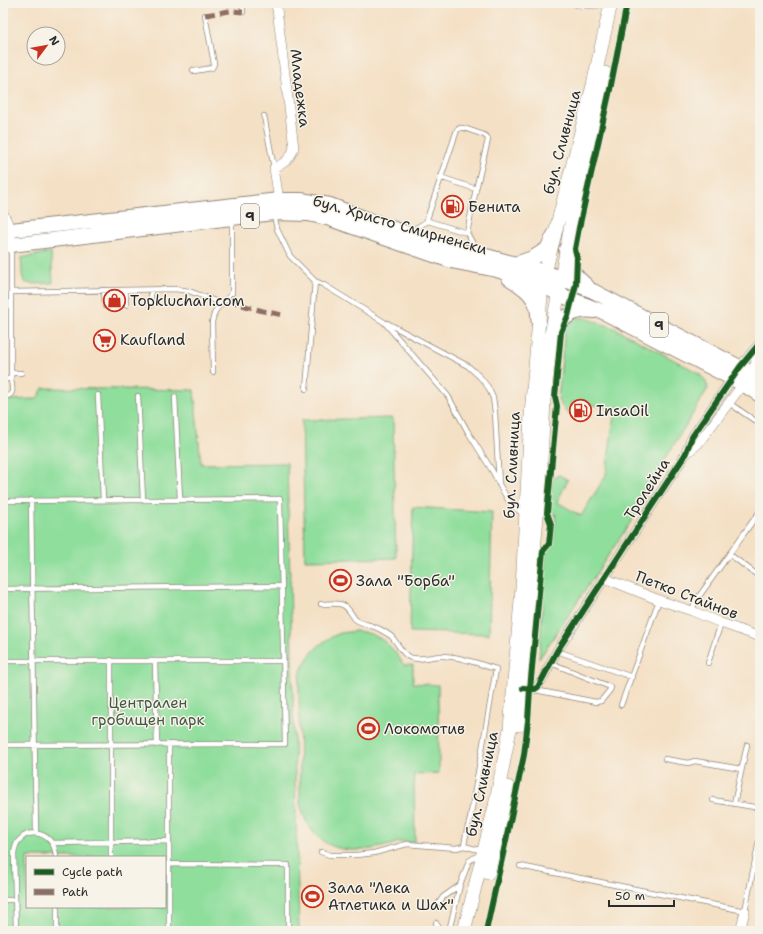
<svg xmlns="http://www.w3.org/2000/svg" width="763" height="934" viewBox="0 0 763 934" font-family="'Shantell Sans',sans-serif">
  <style>
    .green { fill: #8fde9c; stroke: #5d8464; fill-rule: evenodd }
    .lines { fill: none; stroke-linecap: round; stroke-linejoin: round }
    .lane-casing { stroke: #908678; stroke-width: 6 }
    .street-casing { stroke: #908678; stroke-width: 10 }
    .secondary-casing { stroke: #908678; stroke-width: 14 }
    .primary-casing { stroke: #908678; stroke-width: 16 }
    .lane { stroke: #fff; stroke-width: 4.5 }
    .street { stroke: #fff; stroke-width: 9 }
    .secondary { stroke: #fff; stroke-width: 13 }
    .primary { stroke: #fff; stroke-width: 14 }
    .quiet { stroke: #8d6e63; stroke-width: 5; stroke-dasharray: 10 5; stroke-linecap: butt }
    .cycleway-casing { stroke: #f7f3e8; stroke-width: 8 }
    .cycleway { stroke: #1b5e20; stroke-width: 6 }
    .labels { text-anchor: middle; stroke-width: 3; stroke-linejoin: round; paint-order: stroke }
    .shield { fill: #f7f3e8; stroke: #686764; stroke-width: 1 }
    .shield-label { font-size: 14px; font-weight: bold; fill: #2b2b2b }
    .street-label { font-size: 15px; fill: #2b2b2b; stroke: #f7f3e8 }
    .poi-label { font-size: 15px; fill: #2b2b2b; stroke: #f7f3e8; text-anchor: start }
    .park-label { font-size: 15px; fill: #445847; stroke: #f7f3e8 }
  </style>
  <rect width="100%" height="100%" fill="#f7f3e8"/>
  <filter id="ink" filterUnits="userSpaceOnUse"><feTurbulence type="fractalNoise" baseFrequency=".025" numOctaves="2"/><feDisplacementMap in="SourceGraphic" scale="8" xChannelSelector="R" yChannelSelector="G"/><feConvolveMatrix kernelMatrix="1 2 1 2 8 2 1 2 1" color-interpolation-filters="sRGB"/></filter>
  <filter id="wash" filterUnits="userSpaceOnUse"><feTurbulence type="fractalNoise" baseFrequency=".012" numOctaves="4" result="noise"/><feDisplacementMap in="SourceGraphic" scale="16" xChannelSelector="R" yChannelSelector="G"/><feGaussianBlur stdDeviation="0.9" result="paint"/><feColorMatrix in="noise" values="0 0 0 0 0 0 0 0 0 0 0 0 0 0 0 0 0 1.4 0 .05"/><feComposite in="paint" operator="in"/></filter>
  <g filter="url(#wash)">
    <rect width="100%" height="100%" fill="#f4e0c5"/>
    <path class="green" d="M51 252 53 283C46 283 27 286 24 281 21 276 22 263 21 258Z
      M578 317 586 318 614 328 693 370C702 376 705 378 708 388L703 397 651 482 634 517 539 659 546 550 553 544 556 514 549 513 552 479 559 475 568 480 557 502 581 516 606 475 615 408 571 402 569 415 558 401 565 325Z
      M43 388 194 390 201 464 287 463 299 931H3V400L37 399ZM27 857H165V907H27Z
      M393 418 396 558 305 560 302 420Z
      M413 507 492 512 489 634 410 632Z
      M356 631C380 633 392 646 404 665H413V683L438 685 439 773 414 774 415 842C410 842 404 841 399 842 396 843 393 844 390 845 367 851 339 855 319 838 309 829 303 817 300 803L299 683C300 679 300 674 301 671 308 653 323 639 341 633 346 632 351 632 356 631Z"/>
  </g>
  <g filter="url(#ink)">
    <g class="lines">
      <defs>
        <path id="lane" d="M242 3 243 12
          M193 70 194 71 212 68 214 64 205 15
          M264 116 274 168
          M440 177 476 189
          M274 215 277 229 290 256 315 281 324 285 384 322 448 396 468 432 493 472 500 486 510 503 524 515
          M426 222 457 130 460 128H464L484 135 487 137 488 140 476 189 467 233 473 244 480 250
          M409 232 426 222 428 221 467 233
          M104 290 105 306
          M126 290V305
          M11 292 175 289 189 291 223 304
          M151 305V290
          M387 323 468 366 480 377 488 387 493 398 495 412 499 484
          M213 372 212 322C213 318 214 313 216 310 221 303 228 300 232 293V220
          M11 373H21
          M3 379H11V247
          M306 389 315 281
          M98 395 103 500
          M138 396 143 500
          M3 397C16 395 12 389 11 379
          M175 397 180 499
          M729 403 760 424
          M31 500 36 833
          M3 501 280 499 285 744 3 745
          M729 554 760 577
          M3 589 282 586
          M321 604C328 604 336 602 343 605 349 608 351 614 355 619 360 623 366 624 372 626 379 628 385 632 391 636 397 642 402 654 409 657 417 661 430 657 439 656 456 655 479 664 496 669L470 819 466 834 464 846 483 851
          M692 611 695 602 760 511
          M557 651 632 677
          M111 660V857
          M3 661H284
          M155 661 157 745
          M708 663 721 623
          M536 689 540 691 596 702 601 701 610 690 611 688 608 686 551 663
          M621 705 659 600
          M169 745V931
          M665 759 688 763 695 761 741 769
          M713 800 760 808
          M734 804 747 745
          M52 843 169 841
          M321 852 330 855H357L374 853 407 844 456 848 464 846
          M169 864 288 865V931
          M520 866 745 911 760 836
          M3 900H15
          M57 907V931
          M436 907 443 897 460 885
          M436 923 441 931
          M16 931 14 854C16 825 55 827 56 857
          M449 931 460 885 469 861 480 854"/>
        <path id="street" d="M275 3 277 9 294 148C290 159 285 163 274 168L279 200
          M577 3 597 4 598 3
          M3 213 11 230V245
          M686 454 698 444 743 384 751 373 760 353
          M604 578 659 600 692 611 721 623 760 637
          M523 688 535 689 538 687 557 651 685 455 692 437 740 367 760 343
          M740 931 745 911"/>
        <path id="secondary" d="M519 725 540 481 544 400 551 335 575 202 605 73
          M488 873 504 807 508 787
          M464 931 495 806 510 729 522 588 531 415 542 284 593 85 611 3"/>
        <path id="primary" d="M3 230H11L279 200H301L330 205 380 224 456 250 486 256 545 272 593 291 751 373 760 379
          M3 245H11L273 213 308 214 327 218 451 261 497 270 542 284 558 294 601 311 743 384 760 395
          M566 249C570 268 572 274 587 286
          M515 264 533 258 547 249 554 235
          M509 278C520 285 533 293 537 307 538 312 538 318 539 323
          M551 335C563 317 573 308 595 311"/>
      </defs>
      <use href="#lane" class="lane-casing"/>
      <use href="#street" class="street-casing"/>
      <use href="#secondary" class="secondary-casing"/>
      <use href="#primary" class="primary-casing"/>
      <use href="#lane" class="lane"/>
      <use href="#street" class="street"/>
      <use href="#secondary" class="secondary"/>
      <use href="#primary" class="primary"/>
      <path class="quiet" d="M205 15 230 11 243 12
        M230 297 238 304 263 311 283 315"/>
      <defs>
        <path id="cycleway" d="M523 688 535 689 538 687 557 651 685 455 692 437 740 367 760 343
          M486 931 505 845 524 755 528 721 530 689 543 551 549 544 551 524 547 513 557 406 555 397 561 332 568 316 576 284 577 257 575 249 579 228 611 85 627 3"/>
      </defs>
      <use href="#cycleway" class="cycleway-casing"/>
      <use href="#cycleway" class="cycleway"/>
    </g>
  </g>
  <defs>
    <symbol id="fuel-ring" viewBox="-11 -11 22 22"><circle r="9.5" fill="#f7f3e8" stroke="#c8321e" stroke-width="1.5"/><path d="M-5.5-6h7V0h2V4h1.3V-2.5L3-4.5l.8-.8L6-3V5H2.5V1h-1V6h-7ZM-4.2-4.7v3.2H.2V-4.7Z" fill="#c8321e"/></symbol>
    <symbol id="shop-ring" viewBox="-11 -11 22 22"><circle r="9.5" fill="#f7f3e8" stroke="#c8321e" stroke-width="1.5"/><path d="M-5-2.5h2.3a2.7 3.5 0 0 1 5.4 0H5L5.5 6h-11ZM-1.5-2.5h3a1.5 2.3 0 0 0-3 0Z" fill="#c8321e"/></symbol>
    <symbol id="supermarket-ring" viewBox="-11 -11 22 22"><circle r="9.5" fill="#f7f3e8" stroke="#c8321e" stroke-width="1.5"/><path d="M-6-5.5h2.5l.6 2H6L4.5 2H-2.5L-4.4-4H-6ZM-1.5 3.2a1.3 1.3 0 1 0 .1 0ZM3 3.2a1.3 1.3 0 1 0 .1 0Z" fill="#c8321e"/></symbol>
    <symbol id="stadium-ring" viewBox="-11 -11 22 22"><circle r="9.5" fill="#f7f3e8" stroke="#c8321e" stroke-width="1.5"/><path d="M0-5a6.5 5 0 1 0 0 10a6.5 5 0 1 0 0-10ZM-3.5-1.8h7v3.6h-7Z" fill="#c8321e"/></symbol>
  </defs>
  <g fill-rule="evenodd">
    <use href="#fuel-ring" x="440" y="194" width="25" height="25"/>
    <use href="#shop-ring" x="102" y="288" width="25" height="25"/>
    <use href="#supermarket-ring" x="92" y="328" width="25" height="25"/>
    <use href="#fuel-ring" x="568" y="398" width="25" height="25"/>
    <use href="#stadium-ring" x="328" y="568" width="25" height="25"/>
    <use href="#stadium-ring" x="356" y="716" width="25" height="25"/>
    <use href="#stadium-ring" x="300" y="884" width="25" height="25"/>
  </g>
  <g class="labels">
    <g class="shield">
      <rect x="241" y="204" width="18" height="24" rx="3"/>
      <rect x="650" y="313" width="18" height="24" rx="3"/>
    </g>
    <g class="shield-label">
      <text x="250" y="221">9</text>
      <text x="659" y="330">9</text>
    </g>
    <g class="street-label">
      <text transform="translate(300 88) rotate(83)" y="5">Младежка</text>
      <text transform="translate(562 142) rotate(-75)" y="5">бул. Сливница</text>
      <text transform="translate(400 225) rotate(16)" y="5">бул. Христо Смирненски</text>
      <text transform="translate(512 465) rotate(-87)" y="5">бул. Сливница</text>
      <text transform="translate(647 489) rotate(-57)" y="5">Тролейна</text>
      <text transform="translate(687 595) rotate(21)" y="5">Петко Стайнов</text>
      <text transform="translate(482 784) rotate(-78)" y="5">бул. Сливница</text>
    </g>
    <g class="poi-label">
      <text x="468" y="212">Бенита</text>
      <text x="130" y="306">Topkluchari.com</text>
      <text x="120" y="345">Kaufland</text>
      <text x="596" y="416">InsaOil</text>
      <text x="356" y="586">Зала "Борба"</text>
      <text x="384" y="734">Локомотив</text>
      <text x="328" y="893">Зала "Лека<tspan x="328" dy="17">Атлетика и Шах"</tspan></text>
    </g>
    <g class="park-label">
      <text x="148" y="708">Централен<tspan x="148" dy="17">гробищен парк</tspan></text>
    </g>
  </g>
  <rect width="763" height="934" fill="none" stroke="#f7f3e8" stroke-width="16"/>
  <rect x="26" y="856" width="140" height="52" fill="#f7f3e8" stroke="#a5a39c"/>
  <rect x="34" y="869" width="20" height="6" fill="#1b5e20" stroke="#a5a39c"/>
  <text x="62" y="876" font-size="12" fill="#2b2b2b">Cycle path</text>
  <rect x="34" y="889" width="20" height="6" fill="#8d6e63" stroke="#a5a39c"/>
  <text x="62" y="896" font-size="12" fill="#2b2b2b">Path</text>
  <g transform="translate(46 46) rotate(58)"><circle r="19" fill="#f7f3e8" stroke="#a5a39c"/>
  <path d="M0-3L7 15L0 10L-7 15Z" fill="#c8321e"/>
  <text y="-6" font-size="11" font-weight="bold" text-anchor="middle" fill="#2b2b2b">N</text>
  </g>
  <path d="M609 900v6h65v-6" fill="none" stroke="#2b2b2b" stroke-width="2"/>
  <text x="615" y="900" font-size="12" fill="#2b2b2b" stroke="#f7f3e8" stroke-width="3" paint-order="stroke">50 m</text>
</svg>
